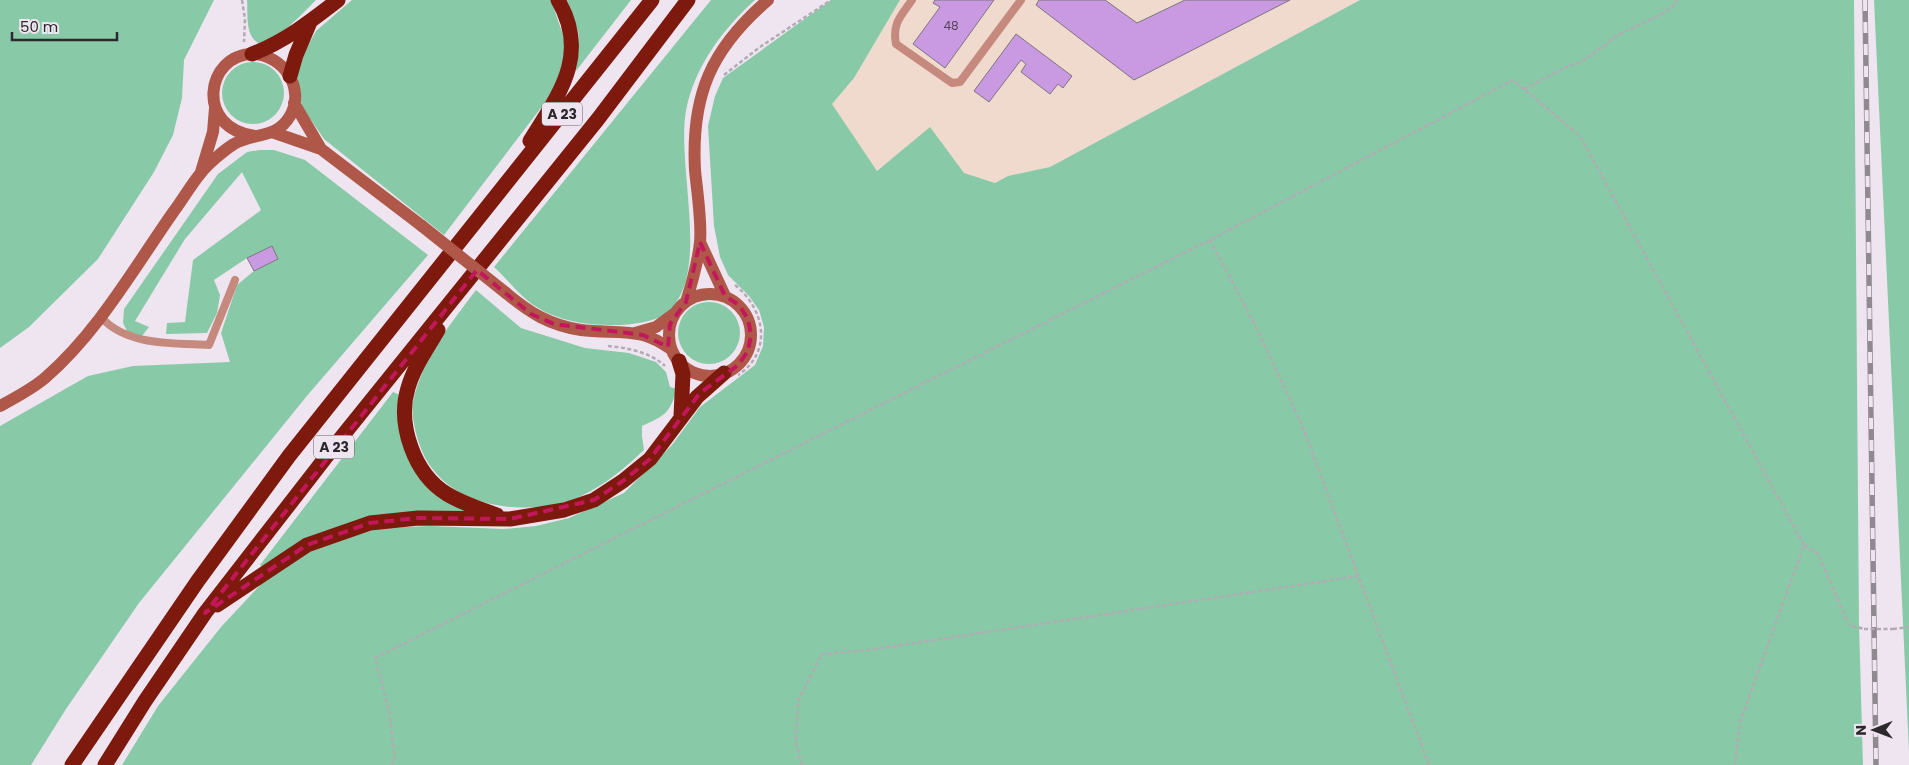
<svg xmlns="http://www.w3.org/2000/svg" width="1909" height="765" viewBox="0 0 1909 765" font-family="Poppins,sans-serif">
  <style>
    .commercial { fill: #f0dace }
    .green { fill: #88caa7 }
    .building { fill: #c99ae1; stroke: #7b747f }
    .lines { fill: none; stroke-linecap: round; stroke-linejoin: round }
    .path { stroke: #b3abb4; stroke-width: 2.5; stroke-dasharray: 4 2.5; stroke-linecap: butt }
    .lane { stroke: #c6897e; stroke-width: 8 }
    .secondary { stroke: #af584a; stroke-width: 12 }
    .highway { stroke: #7e190d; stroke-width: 15 }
    .rail-casing { stroke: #918992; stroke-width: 5.5 }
    .rail { stroke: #efe5f1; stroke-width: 4; stroke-dasharray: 11; stroke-linecap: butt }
    .path-bridge { stroke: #b3abb4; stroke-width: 2.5; stroke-dasharray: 4 2.5; stroke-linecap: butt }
    .secondary-bridge { stroke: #af584a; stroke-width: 12 }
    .marked { fill: none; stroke: #c2185b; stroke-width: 4; stroke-dasharray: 10 6; stroke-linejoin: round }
    .labels { text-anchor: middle; stroke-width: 4; stroke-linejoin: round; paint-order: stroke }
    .number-label { font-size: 12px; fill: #534459 }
    .shield { fill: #efe5f1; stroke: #666167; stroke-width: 1 }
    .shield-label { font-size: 14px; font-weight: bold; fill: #2c282c }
  </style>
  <rect width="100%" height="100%" fill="#efe5f1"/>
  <path class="commercial" d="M900 0H1360L1050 167 1008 176 995 183 964 173 930 128 877 171 832 104 854 78Z"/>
  <path class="green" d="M0 0H214L184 60 182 98 173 135 154 172 98 259 29 327 0 348Z
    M247 0H316C299 17 282 37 258 43 245 35 248 14 247 0Z
    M352 0H551L563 35 566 57 556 88 444 235 324 139 302 107 297 76 301 58 316 31Z
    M567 0H631L576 71 579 35Z
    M711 0H755C723 29 694 67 686 111 676 168 712 274 667 313 658 321 631 325 619 325 592 326 559 322 535 306 521 297 507 279 494 267Z
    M831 0H900L854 78 832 104 877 171 930 127 964 173 995 183 1008 176 1050 167 1360 0H1854L1859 624 1863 765H122L158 706 221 627 262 583 310 550 345 537 378 528 430 526 504 529 536 526 569 518 624 493 672 445 700 407 755 365 763 346 764 327 759 310 749 296 728 275 720 257 714 226 708 126 715 96 723 78Z
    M1874 0H1909V752Z
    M222 93a31 31 0 1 1 62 0a31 31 0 1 1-62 0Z
    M260 150H274L305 160 428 255 306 397 139 603 66 709 31 765H0V426L88 376 133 366 230 362 221 333 237 285 254 271 278 259 272 246 247 258 214 280 220 295 217 313 207 333 166 334 167 323 185 322 193 260 261 210 242 172 185 239 135 321 149 327 142 336 128 333 123 323 124 309 218 174 247 152Z
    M476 290 521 328 585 348 629 353 656 362 666 372 670 387 677 389C669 414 666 415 642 426V436L644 450C621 472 594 494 562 503 507 516 438 502 419 443 415 431 411 413 413 402 422 359 451 323 476 290Z
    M678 333a31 31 0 1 1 62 0a31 31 0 1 1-62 0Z
    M393 392 400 395 408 456 465 510 464 514 307 538 262 567 260 565Z"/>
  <path class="building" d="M935 0H994L945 68 913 44 940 7 933 3Z
    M1039 0H1105L1137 23 1185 0H1290L1134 80 1036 5Z
    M1016 34 1072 76 1063 88 1058 84 1050 94 1021 72 1026 64 1021 60 989 102 974 91Z
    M272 246 278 259 254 271 247 258Z"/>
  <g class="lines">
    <path class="path" d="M242 0 245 19 244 42
      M724 75 760 47 831 0
      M1524 89 1568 66 1579 63 1605 45 1614 37 1662 14 1673 6 1677 0
      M1210 240 1254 323 1302 425 1429 765
      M735 285C765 309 773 352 738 375
      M608 346C628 348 650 352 665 366
      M1804 545 1818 554 1849 625 1864 629
      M1893 629 1909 627
      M391 765 395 761 389 710 375 658 1210 240 1513 80 1580 136 1804 545 1740 722 1735 765
      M802 765 796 744 798 701 822 654 868 650 1358 576"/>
    <path class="lane" d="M912 0C901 16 892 23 896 44L952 83 960 82 1021 0
      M101 317C126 346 174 343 209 345L235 280"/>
    <path class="secondary" d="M294 103 321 149
      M272 132 321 149 422 226
      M201 172 213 132 215 108
      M700 242 725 296
      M506 293C530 313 549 325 581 330 602 333 624 330 643 335 654 338 662 343 671 349
      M669 335a41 41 0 1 1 82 0a41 41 0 1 1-82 0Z
      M686 302C692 283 698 262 700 242 702 223 697 191 695 170 691 95 711 49 768 0
      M635 333 656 327 675 313
      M0 406C15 398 32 389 45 378 98 332 134 268 174 211 183 199 191 185 200 174 207 165 224 150 234 144 253 132 276 140 290 116 306 88 283 55 253 54 206 54 194 128 255 136"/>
    <path class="highway" d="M252 54C284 42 311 21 338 0
      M290 76 296 55 310 22
      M530 141C559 94 590 55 558 0
      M438 330C427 349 414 367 408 388 397 424 414 474 447 494 462 503 479 509 497 515
      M679 361 683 374 681 416
      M217 605 307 545 370 523 418 518 510 519 564 510 594 500 623 481 650 459 697 397 724 373
      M72 765 197 582 289 456 652 0
      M105 765 145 701 205 613 340 439 598 119 688 0"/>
    <defs>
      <path id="rail" d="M1865 0 1876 765"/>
    </defs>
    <use href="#rail" class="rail-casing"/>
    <use href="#rail" class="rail"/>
    <path class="path-bridge" d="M1864 629H1893"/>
    <path class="secondary-bridge" d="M422 226 506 293"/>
  </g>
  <path class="marked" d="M700 242 725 296 739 305 748 319 751 335 748 351 738 365 700 393 650 459 623 481 594 500 510 519 418 518 370 523 307 545 205 613 477 270 531 314 554 324 643 335 668 347 670 324 686 302Z"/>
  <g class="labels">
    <g class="number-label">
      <text x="951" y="30">48</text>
    </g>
    <g class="shield">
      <rect x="542" y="102.5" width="40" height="23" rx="4"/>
      <rect x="314" y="435.5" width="40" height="23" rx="4"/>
    </g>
    <g class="shield-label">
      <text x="562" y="119">A 23</text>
      <text x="334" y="452">A 23</text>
    </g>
  </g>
  <g transform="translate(1874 730) rotate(269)" stroke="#efe5f1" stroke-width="4" paint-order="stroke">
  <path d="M0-4L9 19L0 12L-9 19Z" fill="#2c282c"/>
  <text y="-8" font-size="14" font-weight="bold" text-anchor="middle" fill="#2c282c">N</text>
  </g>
  <path d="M12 32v8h105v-8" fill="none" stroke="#2c282c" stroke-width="2.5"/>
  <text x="20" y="32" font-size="15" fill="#2c282c" stroke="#efe5f1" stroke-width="4" paint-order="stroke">50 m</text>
</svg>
